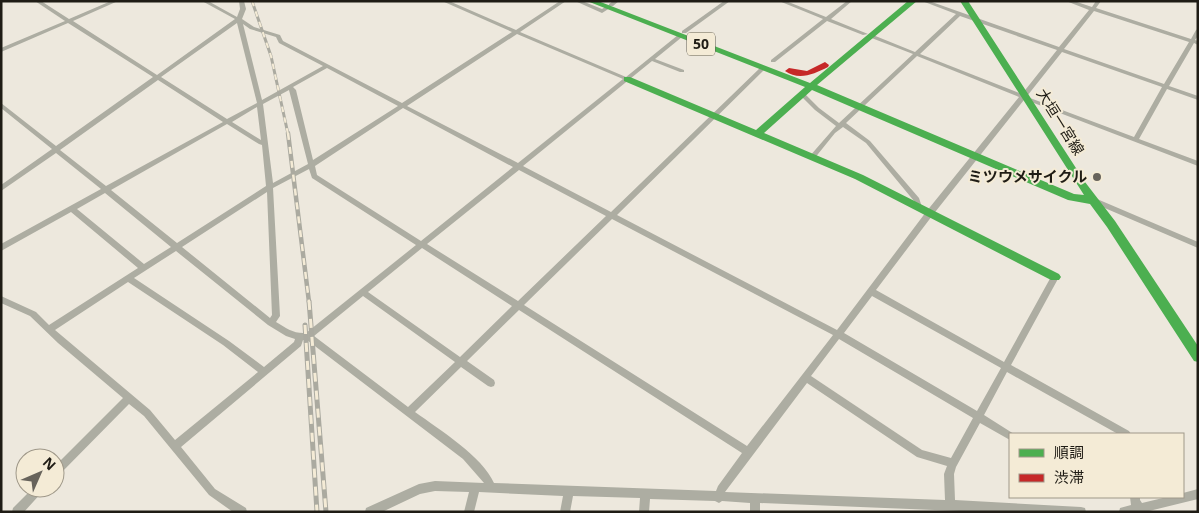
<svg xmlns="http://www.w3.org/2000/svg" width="1199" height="513" viewBox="0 0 1199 513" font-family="'Open Sans','Noto Sans JP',sans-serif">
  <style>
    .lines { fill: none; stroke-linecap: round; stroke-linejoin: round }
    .street { fill: #adada2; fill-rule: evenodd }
    .fast { fill: #4caf50; fill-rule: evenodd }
    .jam { fill: #c62828; fill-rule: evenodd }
    .rail-far2-casing { stroke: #abaaa0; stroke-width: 3 }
    .rail-far1-casing { stroke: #abaaa0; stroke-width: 4.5 }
    .rail-casing { stroke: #abaaa0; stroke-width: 5 }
    .rail-far2 { stroke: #f4ebd6; stroke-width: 2; stroke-dasharray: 5.5; stroke-linecap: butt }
    .rail-far1 { stroke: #f4ebd6; stroke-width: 2.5; stroke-dasharray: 7; stroke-linecap: butt }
    .rail { stroke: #f4ebd6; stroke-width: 3; stroke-dasharray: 9; stroke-linecap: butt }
    .poi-dot { fill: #67635b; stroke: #f4ebd6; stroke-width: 2 }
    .labels { text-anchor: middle; stroke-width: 4; stroke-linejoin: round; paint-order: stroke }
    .shield { fill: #f4ebd6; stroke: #5f5a4f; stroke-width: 1 }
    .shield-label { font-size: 14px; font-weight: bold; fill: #1f1c15 }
    .street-label { font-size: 15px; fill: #1f1c15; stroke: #f4ebd6 }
    .poi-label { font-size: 15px; font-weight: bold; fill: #1f1c15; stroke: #f4ebd6; text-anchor: end }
  </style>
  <rect width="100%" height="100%" fill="#ede8dd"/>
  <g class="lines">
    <path class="street" d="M35 1H41L69 19 111 1H118L73 21 157 75 235 19 202 1H208L237 17 240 9 239 1H244L246 9 242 19 254 27 280 35 283 41 402 103 512 32 442 1H449L516 30 560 1H566L520 32 626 77 678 35H682V37L655 59 684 70V72H680L652 61 523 166 611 212 761 67H765V69L617 215 837 330 926 212 1019 97 917 56 846 123 870 141 919 198 922 207 920 209H916L914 201 866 143 843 127 835 133 814 159H810L809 157 836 126 815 110 800 95V93H804L819 108 839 123 913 54 869 37V35H873L915 52 956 14 922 1H929L1059 47 1089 10 1066 1H1074L1092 7 1096 1H1101L1096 8 1191 39 1196 30 1198 29V36L1195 40 1198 41V45L1194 43 1169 86 1198 96V100L1167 89 1139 139 1198 161V166L1026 100V98H1030L1134 137 1162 87 1062 52 932 216 876 290 1004 362 1052 275H1058L1059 277 1011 365 1129 431 1131 434H1118L1007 372 984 415 1014 434H1010V440L980 423 956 467 954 474 955 500 1081 507 1085 508 1086 512H984L760 503V512H750V503L722 501 719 503 715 501 650 499 649 512H639L640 498 573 496 570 512H560L563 496 479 492 474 512H464L469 492 435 491 420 494 382 512H365L366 508 419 484 435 481 484 483 463 459 307 340H303L301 346 181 447 215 489 246 508 247 512H233L209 495 144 416 129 404 58 476 55 478V466L123 398 58 343 30 316 1 303V296L36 312 49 325 138 268 71 212 1 251V244L101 189 56 153 1 191V185L52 149 1 108V103L56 146 153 77 68 23 1 52V48L65 21ZM1094 11 1189 42 1164 84 1064 49ZM960 16 1057 50 1022 94 920 54ZM237 23 257 103 227 119 161 77ZM243 24 250 29 276 37 279 43 323 66 262 100ZM517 34 623 79 518 163 407 106ZM327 68 398 106 313 160 296 90 293 87ZM158 80 223 122 106 186 60 150ZM289 90 308 164 273 183 263 104ZM257 107 261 140 232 122ZM403 108 513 167 421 241 317 175 315 166ZM227 124 259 144 262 145 266 186 177 243 111 190ZM309 169 312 178 416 245 306 333C294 334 286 328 276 322L280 316 273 188ZM519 170 606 216 518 301 427 244ZM267 192 272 315 270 318 182 247ZM105 193 171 247 144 264 77 209ZM612 219 833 335 747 446 524 305ZM422 248 512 306 460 357 368 292ZM176 251 268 325 286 336 295 339 294 342 264 367 229 341 134 278ZM128 282 223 345 258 372 175 440 150 410 55 330ZM363 296 455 362 408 407 314 336ZM872 296 1001 368 977 411 844 333ZM519 310 742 453 718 486 716 491 494 483C482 456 440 430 415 412L461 367 488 386 491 387 494 386 495 383 494 380 467 361ZM839 339 973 418 951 458 922 450 811 376ZM807 383 917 457 947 466 944 474 945 500 725 492Z
      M575 1H582L602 9 607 6 610 8 602 13Z
      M613 1H619L613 6H609V4Z
      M724 1H730L686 33H682V31Z
      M779 1H786L826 17 847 1H852L831 19 868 34 863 35 827 21 775 62H771V60L823 19Z
      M1193 1H1198V3Z
      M1093 199H1097L1198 242V248L1093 203 1092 201Z
      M33 488H45L43 491 24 512H12L13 508Z
      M1198 489V499L1145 512H1119L1120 508 1131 505 1130 497H1140V500L1142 503 1167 497H1183V493Z"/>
    <path class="fast" d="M587 1H598L810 83 908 1H917L817 85 1074 194 1084 195 960 1H968L1085 182 1115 221 1198 346V362L1194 361 1107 227 1090 204 1068 200 812 90 764 133 863 175 1059 274 1061 277 1059 280H1051L855 179 624 81V77H630L756 130 805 87Z"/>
    <path class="jam" d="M825 62 829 65 828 67C814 74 799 81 785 71L789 68 807 71Z"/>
    <defs>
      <path id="rail-far2" d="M252 1 271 56 288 134"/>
      <path id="rail-far1" d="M288 133 309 302"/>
      <path id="rail" d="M309 301 326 512
        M305 325 317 512"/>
    </defs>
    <use href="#rail-far2" class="rail-far2-casing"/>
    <use href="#rail-far1" class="rail-far1-casing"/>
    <use href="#rail" class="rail-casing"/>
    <use href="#rail-far2" class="rail-far2"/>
    <use href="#rail-far1" class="rail-far1"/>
    <use href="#rail" class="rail"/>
  </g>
  <circle class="poi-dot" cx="1097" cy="177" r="5"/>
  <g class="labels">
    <rect class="shield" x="687" y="32.5" width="28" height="23" rx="4"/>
    <g class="shield-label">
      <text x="701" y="49">50</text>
    </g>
    <g class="street-label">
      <text transform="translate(1060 122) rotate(58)" y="5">大垣一宮線</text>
    </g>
    <g class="poi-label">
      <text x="1087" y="182">ミツウメサイクル</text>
    </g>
  </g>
  <rect width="1199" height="513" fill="none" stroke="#1f1c15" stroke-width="5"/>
  <rect x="1009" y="433" width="175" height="65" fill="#f4ebd6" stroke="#9f9889"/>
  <rect x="1019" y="449" width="25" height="8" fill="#4caf50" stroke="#9f9889"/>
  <text x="1054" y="458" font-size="15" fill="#1f1c15">順調</text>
  <rect x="1019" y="474" width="25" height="8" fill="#c62828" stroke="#9f9889"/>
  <text x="1054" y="483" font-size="15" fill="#1f1c15">渋滞</text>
  <g transform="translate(40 473) rotate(45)"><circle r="24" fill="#f4ebd6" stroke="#9f9889"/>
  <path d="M0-4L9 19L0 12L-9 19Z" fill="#67635b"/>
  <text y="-8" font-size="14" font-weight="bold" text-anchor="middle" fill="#1f1c15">N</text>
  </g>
</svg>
